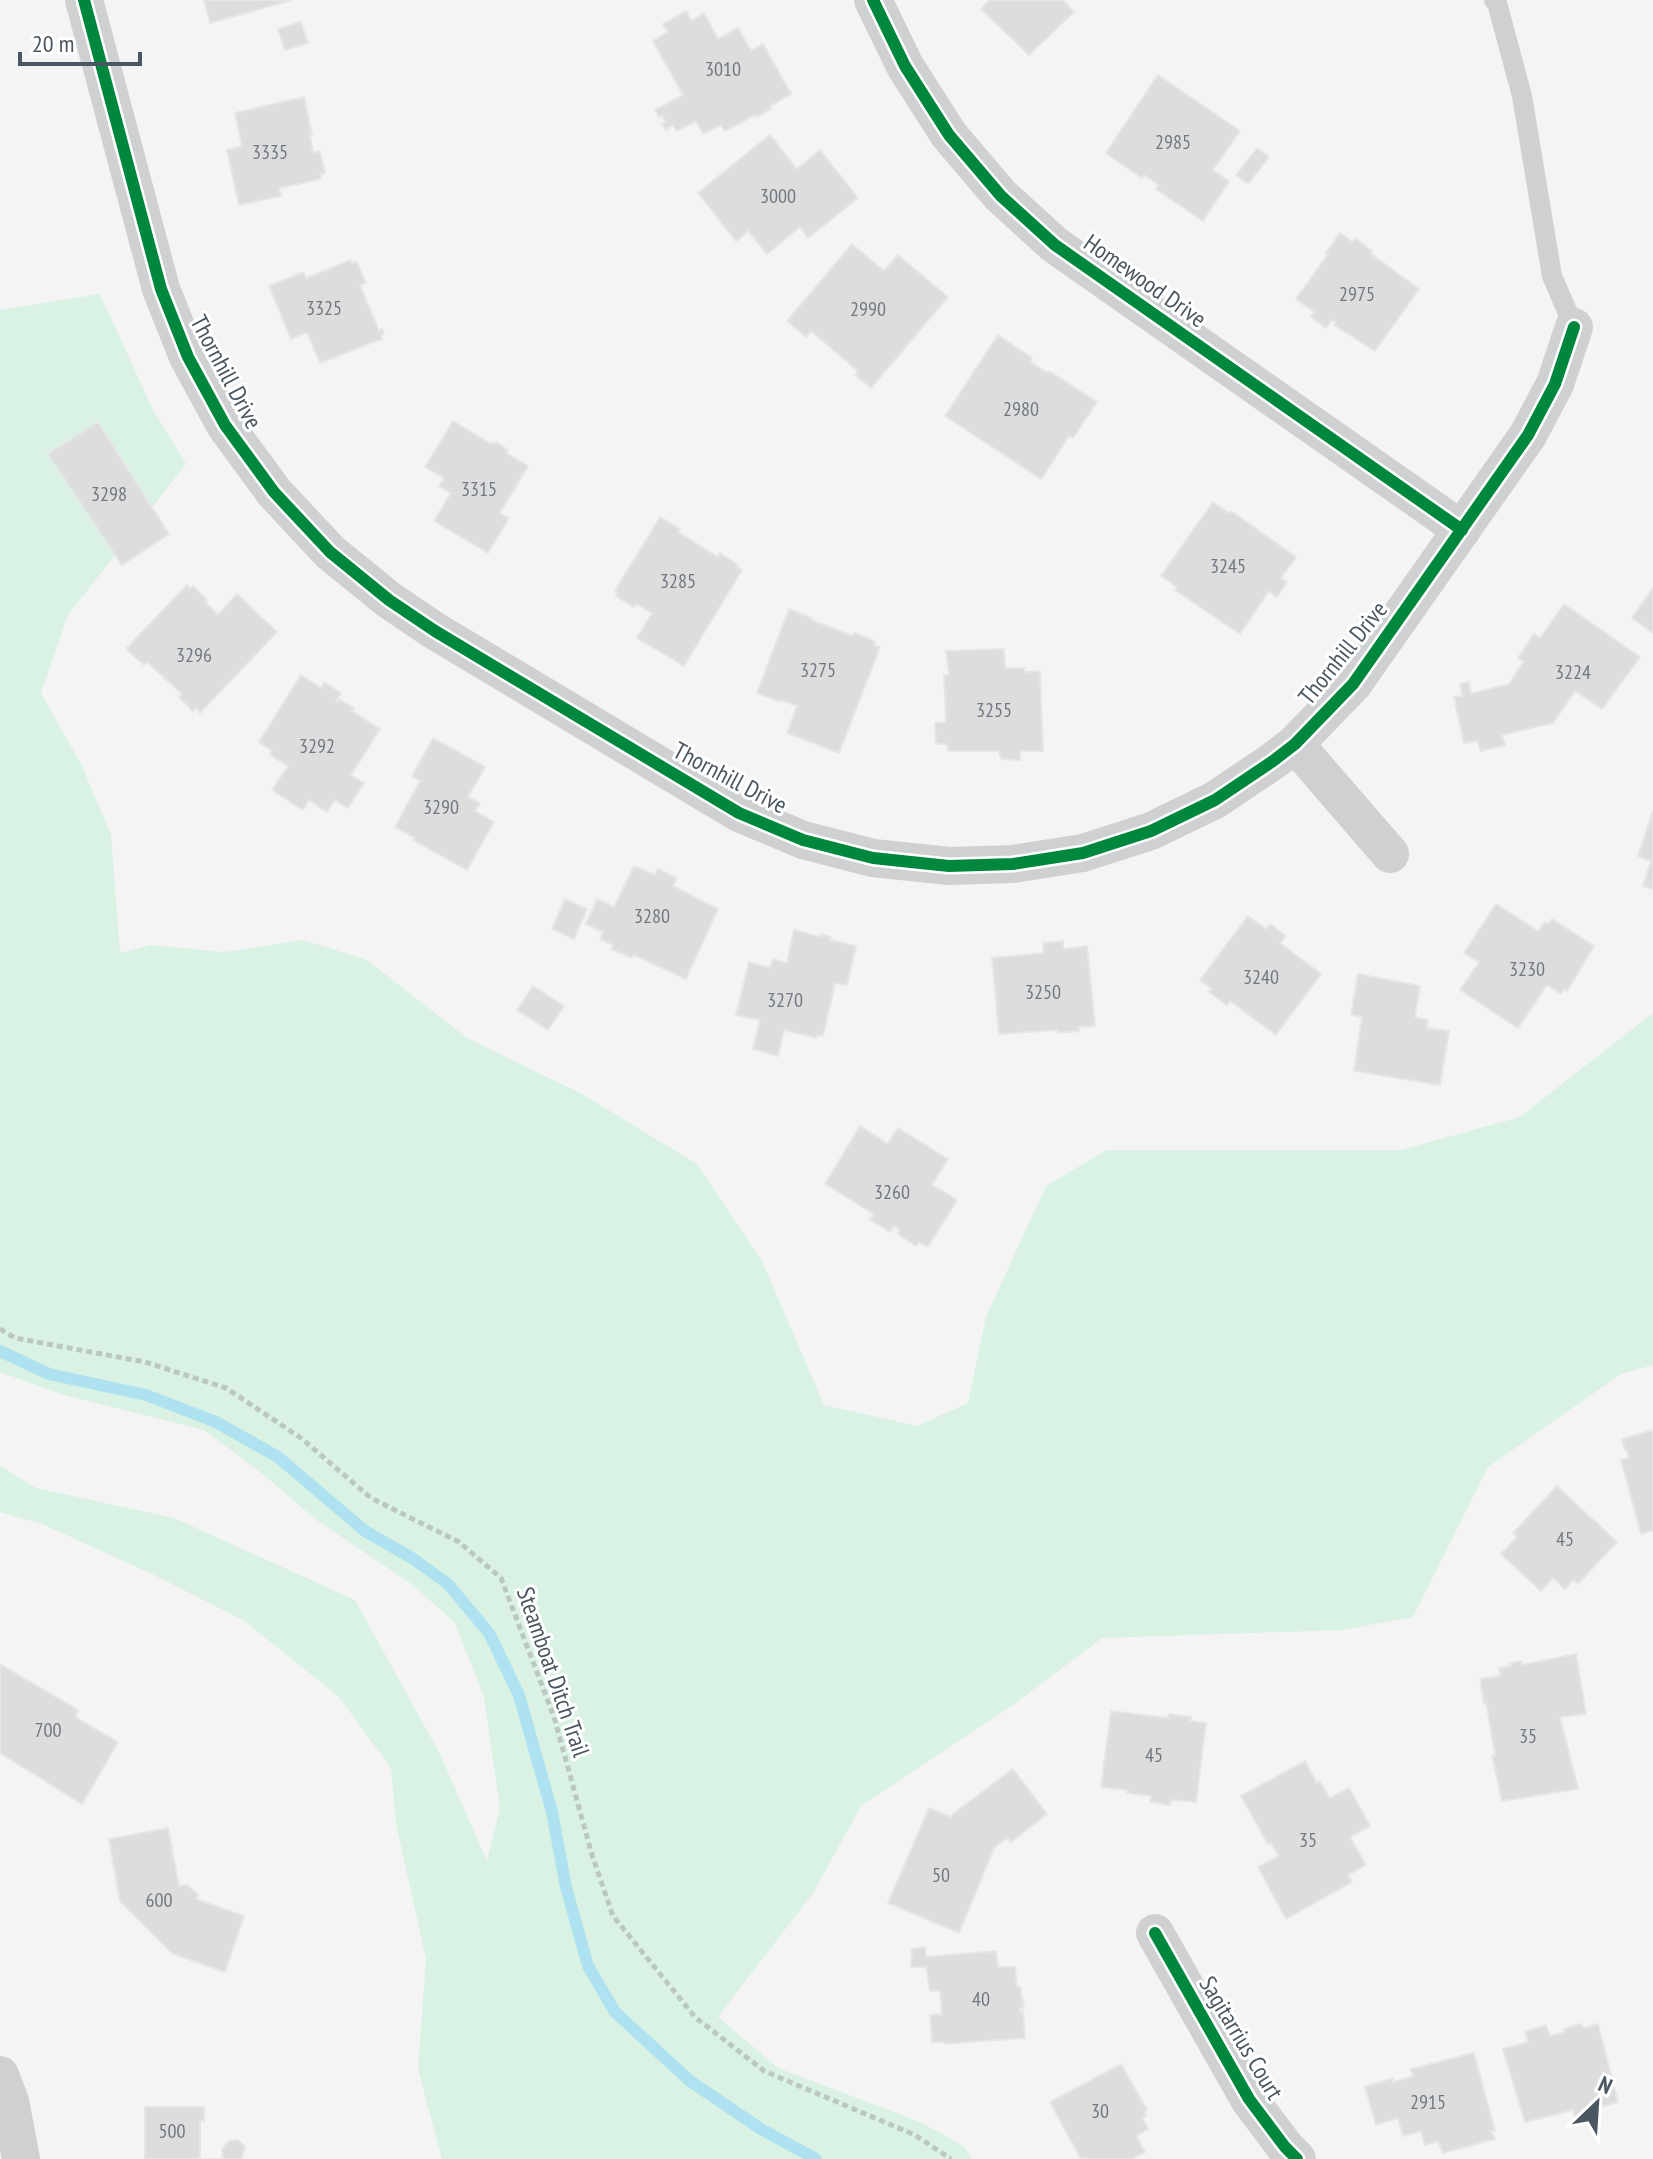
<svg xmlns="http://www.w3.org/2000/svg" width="1653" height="2159" viewBox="0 0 1653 2159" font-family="'PT Sans Narrow',sans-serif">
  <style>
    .green { fill: #d9f2e3 }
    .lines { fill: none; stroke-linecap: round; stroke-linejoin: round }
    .stream { stroke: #aee2f0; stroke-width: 12 }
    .building { fill: #ddddde; stroke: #e5e6e7; stroke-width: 2 }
    .path { stroke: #bcc7c4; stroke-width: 5; stroke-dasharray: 6 4; stroke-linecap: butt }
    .service { stroke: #ced0d2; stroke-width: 20 }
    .minor { stroke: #ced0d2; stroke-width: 38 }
    .cycleway-casing { stroke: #fff; stroke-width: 17 }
    .cycleway { stroke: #00873e; stroke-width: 12 }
    .labels { text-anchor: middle; stroke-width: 6; stroke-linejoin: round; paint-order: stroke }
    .number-label { font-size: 20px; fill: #707881 }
    .street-label { font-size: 24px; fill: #4a5661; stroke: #fff }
  </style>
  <rect width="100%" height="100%" fill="#f4f4f4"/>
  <path class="green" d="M100 294 152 408 186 464 68 615 41 693 82 766 111 835 120 953 151 945 224 952 303 940 367 960 467 1038 582 1094 697 1164 762 1261 824 1405 917 1426 968 1403 986 1317 1046 1186 1107 1150H1401L1520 1117 1653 1013V1365L1621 1374 1488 1467 1413 1617 1342 1630 1102 1638 1010 1707 861 1806 813 1893 718 2017 778 2068 920 2122 964 2146 972 2159H442L418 2069 426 1959 396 1824 391 1768 339 1697 243 1620 152 1574 42 1524 0 1512V1466L36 1488 174 1518 355 1600 440 1754 487 1861 500 1808 484 1697 455 1623 413 1585 318 1521 259 1471 204 1430 64 1395 0 1372V310Z"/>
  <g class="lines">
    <path class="stream" d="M0 1351 49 1374 146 1395 216 1422 278 1457 365 1531 412 1558 448 1584 489 1633 519 1695 552 1812 566 1887 588 1966 615 2012 690 2081 761 2129 816 2159"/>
  </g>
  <path class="building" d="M204 0H292L210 23Z
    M990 0H1063L1074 12 1029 55 981 9Z
    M686 11 691 21 704 13 718 39 738 28 751 51 763 44 791 94 769 107 771 109 756 117 755 115 725 131 721 125 703 134 696 121 677 131 673 125 666 130 662 124 666 122 662 115 659 117 655 110 683 95 653 41 668 32 663 24Z
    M301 22 308 43 285 50 278 29Z
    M1158 75 1240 131 1213 170 1229 181 1203 221 1156 189 1159 185 1144 175 1142 178 1106 153Z
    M304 97 312 135H310L313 152 320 151 325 173 320 174 321 179 279 188 281 196 239 205 227 150 242 146 235 113Z
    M770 135 797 169 820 150 858 198 808 238 800 227 767 254 748 231 736 241 698 193Z
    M1257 148 1269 157 1248 184 1236 175Z
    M1340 233 1353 242 1355 238 1372 251 1371 254 1419 289 1375 351 1334 325 1336 322 1332 320 1326 328 1311 317 1314 312 1296 299 1328 254 1326 253Z
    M852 244 884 271 898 255 948 297 871 388 855 375 858 371 811 331 806 337 787 321Z
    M351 260 352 264 357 262 366 283 360 285 379 331 382 329 384 334 381 335 382 339 320 363 307 332 291 339 269 286 304 272 306 278Z
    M998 335 1032 358 1030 362 1048 373 1049 371 1097 402 1073 438 1069 436 1041 479 945 416Z
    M453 421 491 444 492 442 495 444 496 442 508 450 506 453 528 466 500 513 509 518 488 553 434 521 451 493 439 486 444 478 425 467Z
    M98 422 169 534 122 565 48 454Z
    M1213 502 1229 513 1231 511 1296 557 1281 578 1287 582 1277 597 1269 591 1240 634 1175 590 1177 587 1161 576Z
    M660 517 680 529 678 532 718 557 720 553 738 565 737 567 742 570 684 666 637 638 652 613 636 604 634 607 616 596 618 593 615 591Z
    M187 585 190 588 193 586 207 600 205 602 218 615 237 594 277 632 200 713 196 708 193 711 179 697 182 694 147 662 144 665 126 649Z
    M1653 588V633L1632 618Z
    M1564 604 1640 657 1602 709 1575 691 1553 723 1502 735 1505 745 1481 751 1477 741 1464 743 1454 697 1463 696 1460 684 1469 682 1471 694 1509 684 1524 661 1518 658 1534 634 1540 638Z
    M789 609 812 618 811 620 853 636 855 633 875 641 874 645 880 647 839 753 787 733 797 706 781 700 780 702 757 693Z
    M1004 649 1005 668H1025V672L1040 671 1043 751H1020V760L1001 759 999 751H948L947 744H936L935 723 946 722 944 675H949L946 651Z
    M301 675 321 688 324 682 341 693 336 701 338 702 339 699 354 708 352 711 380 729 351 775 364 783 348 808 335 800 327 812 309 800 303 810 272 790 288 766 270 755 272 751 259 742Z
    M433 738 485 767 468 797 480 803 475 811 494 822 467 870 413 840 415 838 395 827 420 781 412 776Z
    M1653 811V889L1643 886 1651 861 1638 856Z
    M634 866 655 875 658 869 677 878 673 886 718 909 686 979 634 955 632 958 611 949 613 945 600 939 603 932 586 924 597 899 614 907Z
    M565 899 587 909 574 939 552 929Z
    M1496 904 1538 931 1545 922 1548 924 1552 919 1594 946 1567 991 1564 989 1561 994 1547 985 1518 1028 1460 990 1479 962 1464 953Z
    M1248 916 1266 929 1270 924 1286 936 1280 943 1321 974 1276 1035 1230 1001 1227 1005 1209 992 1212 989 1200 980Z
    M794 930 821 937V934L831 937 830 940 856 946 847 985 835 983 823 1036 817 1035V1038L784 1030 778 1056 753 1049 760 1020 736 1015 749 962 770 968 773 959 787 963Z
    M1063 941V949L1087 946 1095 1026 1079 1027V1031L1058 1033V1030L999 1034 992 958 1044 953 1043 943Z
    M1358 974 1420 986 1415 1017 1428 1020 1427 1028 1449 1031 1440 1085 1354 1071 1362 1017 1351 1015Z
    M533 986 564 1006 548 1030 517 1010Z
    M860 1126 888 1144 898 1128 948 1159 932 1185 957 1200 928 1247 919 1242 916 1246 898 1234 900 1230 894 1226 890 1232 870 1220 874 1214 825 1184Z
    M1653 1430V1530L1641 1534 1621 1460 1629 1458 1627 1450H1625L1622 1439Z
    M1557 1486 1617 1542 1578 1584 1573 1580 1565 1589 1553 1578 1541 1591 1501 1554 1517 1537 1513 1533Z
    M1576 1654 1586 1714 1560 1717 1578 1789 1502 1801 1492 1756 1495 1755 1486 1701 1484 1703 1480 1679 1500 1676 1499 1668 1511 1666 1510 1663 1521 1661 1522 1665Z
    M0 1664 78 1710 75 1717 118 1742 82 1804 0 1753Z
    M1111 1711 1168 1718 1169 1714 1191 1717 1190 1721 1206 1723 1196 1802 1171 1800 1170 1805 1150 1802 1151 1796 1127 1793 1128 1790 1101 1787Z
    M1305 1761 1317 1783 1320 1781 1330 1798 1349 1788 1370 1826 1350 1837 1366 1865 1348 1875 1352 1882 1286 1919 1258 1867 1279 1856 1271 1843 1268 1844 1241 1796Z
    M1013 1769 1047 1814 1011 1842 1007 1838 994 1848 959 1933 888 1903 929 1808 951 1817 953 1814Z
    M168 1828 179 1886 187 1885 198 1894 196 1899 244 1916 225 1972 173 1954 120 1901 109 1839Z
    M925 1947 926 1957 996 1951 998 1967H1015L1017 1987H1020L1024 2008H1020V2012L1023 2011 1025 2038 944 2044V2042H932L930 2015 942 2014 940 1991H930L926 1967H911L912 1949Z
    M1581 2024 1583 2028 1598 2024 1618 2102 1595 2109 1596 2115 1576 2121 1573 2110 1525 2122 1503 2049 1528 2042 1525 2032 1546 2025 1550 2036 1565 2032 1564 2029Z
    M1474 2053 1495 2131H1491L1495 2139 1443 2153 1438 2141 1425 2145 1421 2131 1403 2136 1398 2118 1376 2125 1365 2087 1393 2078V2082L1413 2076 1411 2069Z
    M1121 2064 1147 2110 1144 2112 1146 2116 1142 2118 1148 2129 1136 2136 1145 2152 1132 2159H1087L1086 2157 1081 2159 1050 2102Z
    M145 2107H204V2121L200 2120V2159H223L222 2149 229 2141 238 2140 245 2146 242 2158 241 2159H145Z"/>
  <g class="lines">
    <path class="path" d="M0 1329 15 1338 145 1362 226 1388 301 1438 371 1498 459 1542 501 1578 554 1717 592 1855 613 1916 695 2017 764 2071 915 2135 951 2159"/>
    <path class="service" d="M1494 0 1497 3 1522 96 1552 276 1574 327"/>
    <path class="minor" d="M84 0 161 289 188 357 225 425 274 492 330 552 389 600 435 631 739 813 803 840 873 858 949 866 1013 864 1083 853 1151 831 1215 800 1273 761 1295 744 1353 684 1528 435 1555 384 1574 327
      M873 0 905 66 949 135 1001 196 1055 245 1462 530
      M1295 744 1390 854
      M1155 1933 1249 2099 1285 2147 1297 2159
      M0 2075 10 2101 21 2159"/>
    <defs>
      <path id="cycleway" d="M84 0 161 289 188 357 225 425 274 492 330 552 389 600 435 631 739 813 803 840 873 858 949 866 1013 864 1083 853 1151 831 1215 800 1273 761 1295 744 1353 684 1528 435 1555 384 1574 327
        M873 0 905 66 949 135 1001 196 1055 245 1462 530
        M1155 1933 1249 2099 1285 2147 1297 2159"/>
    </defs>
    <use href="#cycleway" class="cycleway-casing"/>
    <use href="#cycleway" class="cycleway"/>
  </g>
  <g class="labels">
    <g class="number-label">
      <text x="723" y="76">3010</text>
      <text x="1173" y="149">2985</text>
      <text x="270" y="159">3335</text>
      <text x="778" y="203">3000</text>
      <text x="1357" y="301">2975</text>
      <text x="324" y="315">3325</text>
      <text x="868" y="316">2990</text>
      <text x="1021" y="416">2980</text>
      <text x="479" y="496">3315</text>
      <text x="109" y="501">3298</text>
      <text x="1228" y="573">3245</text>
      <text x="678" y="588">3285</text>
      <text x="194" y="662">3296</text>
      <text x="818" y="677">3275</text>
      <text x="1573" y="679">3224</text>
      <text x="994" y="717">3255</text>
      <text x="317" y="753">3292</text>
      <text x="441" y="814">3290</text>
      <text x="652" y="923">3280</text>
      <text x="1527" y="976">3230</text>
      <text x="1261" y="984">3240</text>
      <text x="1043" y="999">3250</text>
      <text x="785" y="1007">3270</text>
      <text x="892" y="1199">3260</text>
      <text x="1565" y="1546">45</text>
      <text x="48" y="1737">700</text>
      <text x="1528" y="1743">35</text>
      <text x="1154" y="1762">45</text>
      <text x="1308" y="1847">35</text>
      <text x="941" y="1882">50</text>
      <text x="159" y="1907">600</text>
      <text x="981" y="2006">40</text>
      <text x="1428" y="2109">2915</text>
      <text x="1100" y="2118">30</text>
      <text x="172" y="2138">500</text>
    </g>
    <g class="street-label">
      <text transform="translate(1145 281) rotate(35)" y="8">Homewood Drive</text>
      <text transform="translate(226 372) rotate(62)" y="8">Thornhill Drive</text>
      <text transform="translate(1343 653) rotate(-51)" y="8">Thornhill Drive</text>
      <text transform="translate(730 778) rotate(28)" y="8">Thornhill Drive</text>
      <text transform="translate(553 1672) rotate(71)" y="8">Steamboat Ditch Trail</text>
      <text transform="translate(1241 2038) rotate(59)" y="8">Sagitarrius Court</text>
    </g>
  </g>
  <g transform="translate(1597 2103) rotate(25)" stroke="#ffffff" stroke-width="6" paint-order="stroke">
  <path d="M0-6L14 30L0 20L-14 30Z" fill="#4a5661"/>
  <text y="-12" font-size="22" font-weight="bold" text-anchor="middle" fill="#4a5661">N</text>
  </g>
  <path d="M20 52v12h120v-12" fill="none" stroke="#4a5661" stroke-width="4"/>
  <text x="32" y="52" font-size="24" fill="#4a5661" stroke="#ffffff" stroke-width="6" paint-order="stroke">20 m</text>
</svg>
